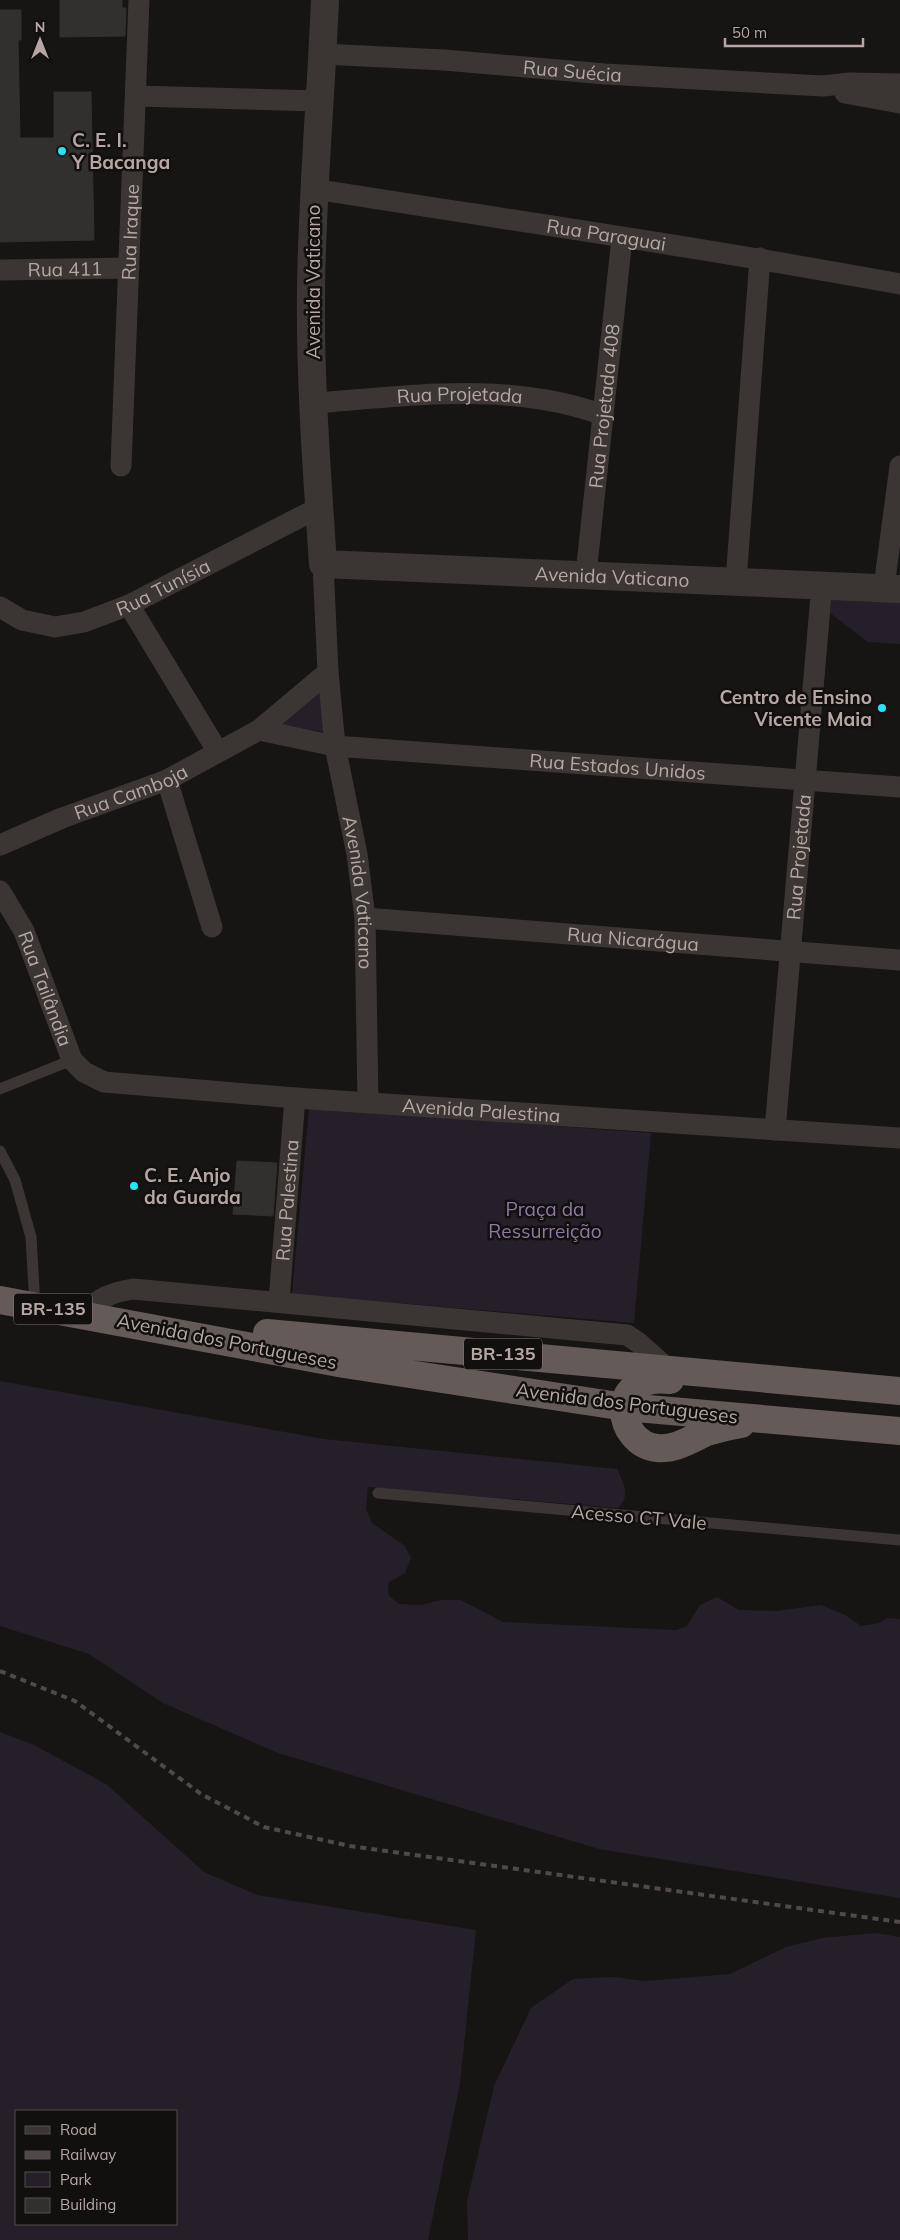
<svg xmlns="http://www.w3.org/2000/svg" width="900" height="2240" viewBox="0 0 900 2240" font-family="Mulish,sans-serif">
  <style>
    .green { fill: #251f29; fill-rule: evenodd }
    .building { fill: #32302e; stroke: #322f2d }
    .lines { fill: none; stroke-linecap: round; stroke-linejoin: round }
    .service { stroke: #3b3634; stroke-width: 11 }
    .minor { stroke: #3b3634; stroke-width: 21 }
    .tertiary { stroke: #3b3634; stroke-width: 28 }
    .trunk { stroke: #645a58; stroke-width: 28 }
    .rail { stroke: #504947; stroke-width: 4; stroke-dasharray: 6 5; stroke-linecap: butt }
    .poi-dot { fill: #22e5ff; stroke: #11100f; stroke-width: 2 }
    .labels { text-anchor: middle; stroke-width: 5; stroke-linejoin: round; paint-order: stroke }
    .shield { fill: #11100f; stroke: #857a77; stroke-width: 1 }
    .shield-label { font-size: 18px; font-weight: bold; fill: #b7a7a4 }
    .street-label { font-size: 19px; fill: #b7a7a4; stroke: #11100f }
    .poi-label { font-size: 19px; font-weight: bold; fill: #b7a7a4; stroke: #11100f; text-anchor: start }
    .park-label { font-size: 19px; fill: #8f79a4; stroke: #11100f }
  </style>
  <rect width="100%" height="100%" fill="#161514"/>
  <path class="green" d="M832 595H900V644L868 642 830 613Z
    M327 686 331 733 280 725Z
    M309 1108 651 1133 634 1323 292 1294Z
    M0 1381 324 1439 617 1469C624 1483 631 1496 618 1508L368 1487 366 1509 372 1523 405 1546 411 1558 405 1573 388 1583 389 1596 399 1604 421 1605 442 1600H461L503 1622 676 1630 687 1626 700 1605 717 1597 739 1610 777 1611 821 1605 845 1615 861 1626 879 1623 888 1618 900 1619V1898L599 1849 278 1753 163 1703 89 1654 0 1626Z
    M0 1732 34 1745 106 1784 204 1872 257 1895 476 1930 460 2083 428 2240H0ZM16 2111H176V2224H16Z
    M876 1933 900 1937V2240H468L467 2201 494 2086 531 2008 573 1979 613 1977 646 1981 730 1974 786 1947 822 1938Z"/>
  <path class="building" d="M60 0H122V8H126L125 36 60 37Z
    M0 10H21V40H18L20 138H54V92H91L94 240 0 242Z
    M237 1161 277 1163 273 1216 233 1214Z"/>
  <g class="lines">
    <path class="service" d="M0 1089 72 1060
      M0 1151 15 1180 31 1237 35 1306
      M378 1493 900 1540"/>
    <g class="minor">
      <path id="s1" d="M323 54 444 60 605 74 823 86 850 83 900 84"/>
      <path d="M845 93 900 103"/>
      <path d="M136 96 319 101"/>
      <path id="s2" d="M314 189C509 220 705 248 900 284"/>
      <path id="s3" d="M0 270 129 268"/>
      <path id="s4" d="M314 403C410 396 511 381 603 415"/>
      <path id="s5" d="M121 466 139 0"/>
      <path id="s6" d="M323 564 328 672 335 746 357 854 365 918 368 1103"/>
      <path id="s7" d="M586 574 622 238"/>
      <path d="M736 581 760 258"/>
      <path d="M884 587 900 466"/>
      <path d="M129 605 218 752"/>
      <path id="s8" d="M0 607 22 620 55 627 84 622 129 605 320 507"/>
      <path id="s9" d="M259 730 335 746 900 787"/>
      <path d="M167 780 212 927"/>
      <path id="s10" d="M0 845 62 818 167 780 259 730 328 672"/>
      <path id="s11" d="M0 891 24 931 72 1060 84 1072 104 1082 295 1098 900 1138"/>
      <path id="s12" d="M365 918 900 960"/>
      <path id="s13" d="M775 1130 822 584"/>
      <path id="s14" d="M279 1301 295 1098"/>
      <path d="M82 1314C100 1298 109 1293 133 1289L627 1335 639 1343 668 1369"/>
    </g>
    <path class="tertiary" id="s15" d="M325 0C321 97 312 194 311 292 310 382 317 474 323 564L900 589"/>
    <path class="trunk" d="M0 1300 344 1364 625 1407 900 1431
      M267 1333 900 1391
      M670 1380C605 1373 617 1444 657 1448 675 1450 691 1439 707 1432 718 1429 729 1426 741 1424"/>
    <path class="rail" d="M0 1671 75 1701 201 1794 264 1827 350 1846 900 1922"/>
  </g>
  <g class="poi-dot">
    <circle cx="62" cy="151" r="5"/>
    <circle cx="882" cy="708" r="5"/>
    <circle cx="134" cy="1186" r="5"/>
  </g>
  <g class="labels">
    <g class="shield">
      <rect x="14" y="1293.5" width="78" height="31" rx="4"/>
      <rect x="464" y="1338.5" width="78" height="31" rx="4"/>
    </g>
    <g class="shield-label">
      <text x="53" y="1315">BR-135</text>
      <text x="503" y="1360">BR-135</text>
    </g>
    <g class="street-label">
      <text dy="7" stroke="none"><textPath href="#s1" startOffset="250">Rua Suécia</textPath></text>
      <text dy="7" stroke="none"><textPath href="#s5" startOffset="234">Rua Iraque</textPath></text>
      <text dy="7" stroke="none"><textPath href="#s2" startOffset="296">Rua Paraguai</textPath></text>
      <text dy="7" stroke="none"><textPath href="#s3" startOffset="65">Rua 411</textPath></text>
      <text transform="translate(313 282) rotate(-90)" y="7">Avenida Vaticano</text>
      <text dy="7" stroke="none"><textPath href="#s4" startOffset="146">Rua Projetada</textPath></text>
      <text dy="7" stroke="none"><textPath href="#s7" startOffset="169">Rua Projetada 408</textPath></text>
      <text dy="7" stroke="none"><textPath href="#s15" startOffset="854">Avenida Vaticano</textPath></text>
      <text dy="7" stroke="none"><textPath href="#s8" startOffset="175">Rua Tunísia</textPath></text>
      <text dy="7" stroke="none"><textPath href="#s9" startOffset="361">Rua Estados Unidos</textPath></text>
      <text dy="7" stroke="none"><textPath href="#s10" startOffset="141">Rua Camboja</textPath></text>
      <text dy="7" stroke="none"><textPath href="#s13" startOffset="274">Rua Projetada</textPath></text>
      <text dy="7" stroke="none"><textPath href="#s6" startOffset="331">Avenida Vaticano</textPath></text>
      <text dy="7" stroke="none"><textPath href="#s12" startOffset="269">Rua Nicarágua</textPath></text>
      <text dy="7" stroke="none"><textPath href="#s11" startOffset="108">Rua Tailândia</textPath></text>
      <text dy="7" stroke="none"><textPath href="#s11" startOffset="602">Avenida Palestina</textPath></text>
      <text dy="7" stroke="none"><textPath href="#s14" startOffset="101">Rua Palestina</textPath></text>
      <text transform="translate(227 1341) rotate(11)" y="7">Avenida dos Portugueses</text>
      <text transform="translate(627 1403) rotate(7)" y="7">Avenida dos Portugueses</text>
      <text transform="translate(639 1517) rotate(5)" y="7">Acesso CT Vale</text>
    </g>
    <g class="poi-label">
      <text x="72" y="147">C. E. I.<tspan x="72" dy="22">Y Bacanga</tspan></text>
      <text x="872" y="704" text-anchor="end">Centro de Ensino<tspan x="872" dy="22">Vicente Maia</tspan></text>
      <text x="144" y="1182">C. E. Anjo<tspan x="144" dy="22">da Guarda</tspan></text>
    </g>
    <g class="park-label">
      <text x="545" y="1216">Praça da<tspan x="545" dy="22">Ressurreição</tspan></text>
    </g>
  </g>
  <rect x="15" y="2110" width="162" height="115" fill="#11100f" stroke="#534c4b"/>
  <rect x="25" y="2126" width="25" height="8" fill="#3b3634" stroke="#534c4b"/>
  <text x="60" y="2135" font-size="15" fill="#b7a7a4">Road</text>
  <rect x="25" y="2151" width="25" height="8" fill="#504947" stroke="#534c4b"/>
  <text x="60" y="2160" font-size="15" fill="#b7a7a4">Railway</text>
  <rect x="25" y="2172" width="25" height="15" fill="#251f29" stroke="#534c4b"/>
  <text x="60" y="2185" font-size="15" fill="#b7a7a4">Park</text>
  <rect x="25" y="2198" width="25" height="15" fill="#32302e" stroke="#534c4b"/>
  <text x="60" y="2210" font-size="15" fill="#b7a7a4">Building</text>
  <g transform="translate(40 40)" stroke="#11100f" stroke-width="4" paint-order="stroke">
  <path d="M0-4L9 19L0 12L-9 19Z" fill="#b7a7a4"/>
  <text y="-8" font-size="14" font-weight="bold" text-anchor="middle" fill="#b7a7a4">N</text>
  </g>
  <path d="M725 38v8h138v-8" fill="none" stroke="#b7a7a4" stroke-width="2.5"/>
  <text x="732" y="38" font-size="15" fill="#b7a7a4" stroke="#11100f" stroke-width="4" paint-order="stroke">50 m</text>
</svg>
